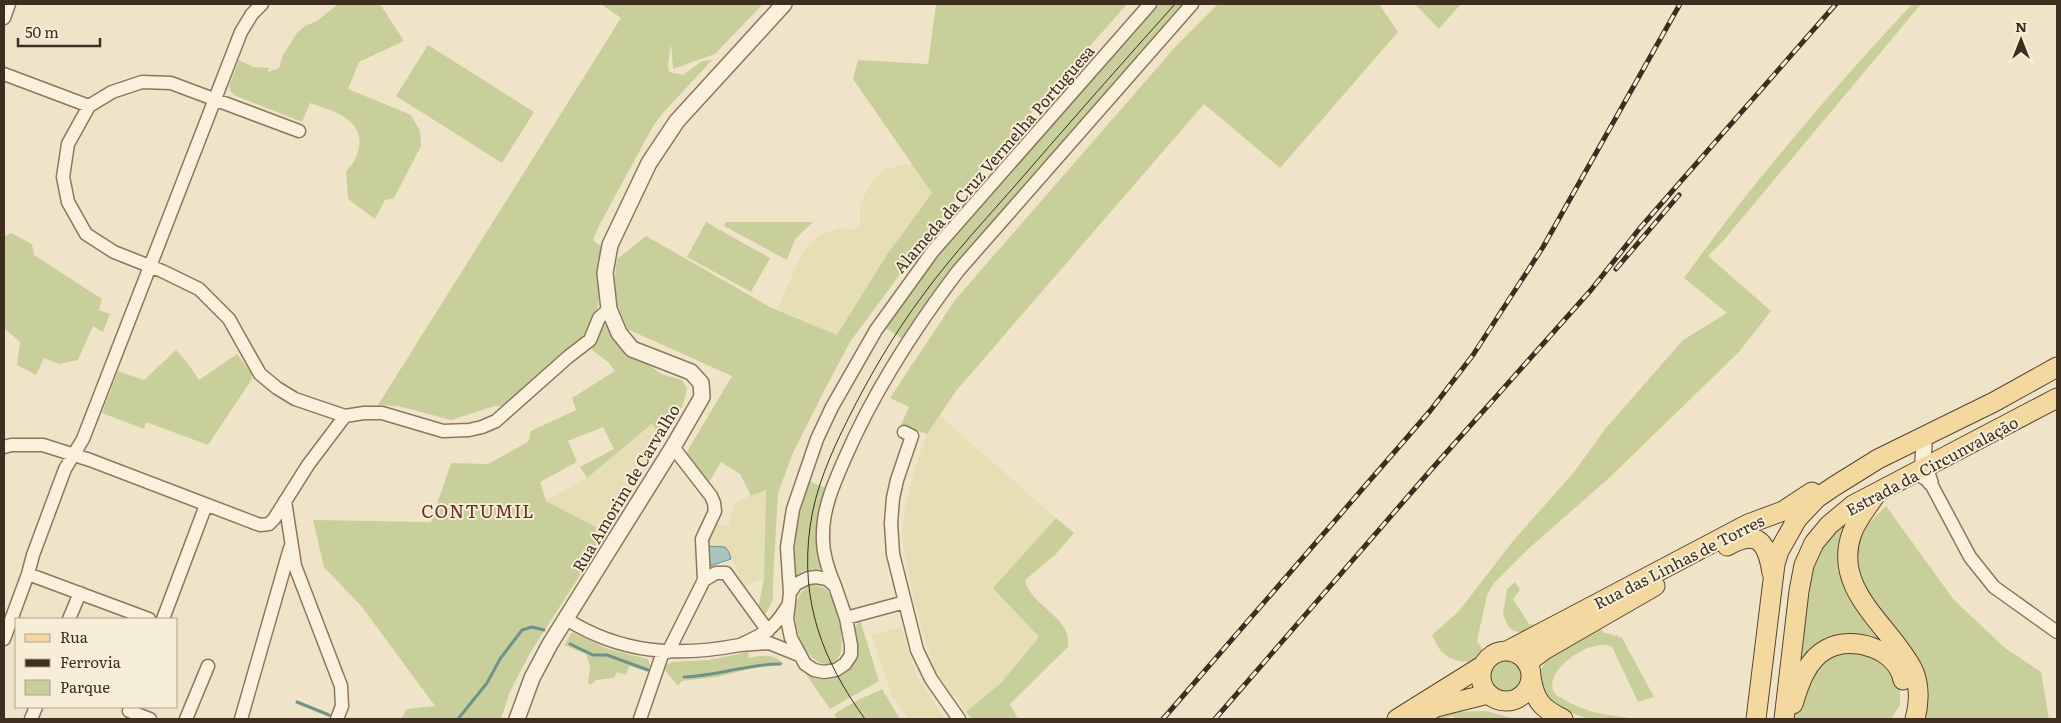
<svg xmlns="http://www.w3.org/2000/svg" width="2061" height="723" viewBox="0 0 2061 723" font-family="Literata,serif">
  <style>
    .farmland { fill: #e6deb5 }
    .green { fill: #c9cf9b }
    .water { fill: #a9c4bc; stroke: #6f938a }
    .lines { fill: none; stroke-linecap: round; stroke-linejoin: round }
    .stream { stroke: #6f938a; stroke-width: 3 }
    .minor-casing { stroke: #8d765c; stroke-width: 15 }
    .tertiary-casing { stroke: #8d765c; stroke-width: 18 }
    .primary-casing { stroke: #5b4430; stroke-width: 21 }
    .minor { stroke: #faf1dc; stroke-width: 12 }
    .tertiary { stroke: #faf1dc; stroke-width: 15 }
    .primary { stroke: #f3d9a0; stroke-width: 19 }
    .tram { stroke: #3d2e20; stroke-width: 1 }
    .rail-casing { stroke: #3d2e20; stroke-width: 5 }
    .rail { stroke: #f7eed8; stroke-width: 3; stroke-dasharray: 9; stroke-linecap: butt }
    .labels { text-anchor: middle; stroke-width: 4; stroke-linejoin: round; paint-order: stroke }
    .street-label { font-size: 16px; fill: #3d2e20; stroke: #f7eed8 }
    .neighbourhood-label { font-size: 18px; letter-spacing: 1px; fill: #6b2e1e; stroke: #f7eed8 }
  </style>
  <rect width="100%" height="100%" fill="#f0e4c8"/>
  <path class="farmland" d="M909 164H916L932 193 886 256 837 335 777 309 802 253 819 236 839 228 853 230 860 224V203L871 184 885 169Z
    M939 415 1056 518 993 588 1039 637 1002 682 966 712 936 672 921 627 908 573 902 537 905 509 914 470 927 434Z
    M653 424 663 439 607 533 545 501 587 478Z
    M766 489 764 578 744 587 732 558 711 564 706 542 711 523 728 526 735 503Z
    M901 627 916 675 945 719H909L892 696 871 635Z"/>
  <path class="green" d="M338 4H380L404 41 359 62 348 89 411 115 420 131 421 146 394 198 385 200 375 219 348 199 346 171C354 164 357 157 359 147 364 119 331 110 310 103L302 122 236 96 231 92 229 86 239 60 253 67 269 68 268 72 279 68 283 55 297 33 305 26 317 21Z
    M601 4H763L715 54 673 69 671 44 668 66 669 72 683 75 702 61 712 60 663 113 653 126 599 226 593 240 602 247 596 276 599 297 595 324 575 347 508 406H495L451 420 398 406 378 405 621 18Z
    M936 4H1127L955 200 850 342 825 389 793 453 778 493 773 582V600L764 617 758 609 764 578 766 490 751 496 740 474 721 462 707 486 685 455 732 376 627 329 613 292 617 259 646 236 770 307 837 335 886 256 932 193 853 79 858 60 928 64Z
    M1158 4H1183L954 269 904 340 884 327 933 260Z
    M1218 4H1379L1398 32 1280 168 1204 104 956 391 927 434 901 425 909 407 890 398 955 300 1177 45Z
    M1415 4H1461L1439 29Z
    M1912 4H1921L1723 241 1708 256 1771 311 1739 352 1609 478 1526 551 1494 583 1487 595 1477 641 1483 650 1481 656C1469 666 1451 662 1440 650 1437 646 1435 640 1432 635L1459 611 1513 541 1574 472 1606 428 1683 340 1727 313 1684 278C1753 182 1831 91 1912 4Z
    M428 45 534 112 502 163 396 96Z
    M706 222 770 258 751 292 687 257Z
    M726 222H813L795 239 787 260 724 226Z
    M11 233 32 244 34 255 102 299 99 310 110 314 103 332 93 326 78 360 59 364 44 358 36 375 17 365 20 342 4 328V237Z
    M608 324 615 340 661 374 682 380 687 389 683 405 663 439 652 424 587 478 580 467 614 449 603 427 568 441 577 462 540 482 546 501 607 533 530 653 509 694 501 719H401L407 709 435 706 362 607 324 567 313 520 431 522 451 463 488 464 528 442 531 431 576 410 572 398 615 371 609 363 591 349 601 326Z
    M176 350 187 362 199 380 237 354 251 373 252 379 208 445 146 422 144 429 102 413 118 371 144 380Z
    M806 480 826 488 821 502 816 537 822 569 805 570 795 576C791 543 798 512 806 480Z
    M1886 506 1954 600 2005 648 2041 672 2049 719H1919L1921 715 1868 596 1855 562 1858 541 1865 527Z
    M1857 508 1840 561V572L1847 589 1885 645 1900 686V705L1891 719H1792L1813 563 1826 539Z
    M1056 518 1074 533 1055 555 1025 580C1031 607 1073 617 1068 647L1010 704 1018 719H972L966 712 1002 682 1039 637 993 588Z
    M1515 582 1520 590 1513 599 1529 624 1540 625 1525 633 1514 631 1508 626 1503 614 1507 589Z
    M812 585C819 585 825 587 829 593 837 605 850 653 834 662 804 677 776 597 812 585Z
    M860 620 879 681 830 709 796 660C801 665 807 673 813 676 822 681 828 680 836 678 860 670 859 647 855 627Z
    M1598 626 1604 633 1611 634 1613 636 1617 635 1619 638 1621 636 1654 697 1638 702 1612 647C1590 636 1538 674 1556 695 1560 698 1566 700 1570 703 1595 715 1614 716 1642 719H1589L1560 709 1543 694 1539 674 1547 658Z
    M572 632 608 649 648 659 650 666 647 671 629 666 626 675 617 672 614 678 596 680 591 685 588 683 590 667 586 654 564 645Z
    M748 652 749 658C762 655 774 653 784 664L761 666 717 677 682 681 678 686 663 668 671 662 709 660Z
    M1487 675a19 19 0 1 1 38 0a19 19 0 1 1-38 0Z
    M882 689 900 719H837L834 714 858 700Z
    M1486 711 1516 719H1456L1452 716 1443 719H1429L1451 712Z"/>
  <path class="water" d="M706 546 725 547 729 552 731 559 710 566Z"/>
  <g class="lines">
    <path class="stream" d="M570 644 593 655H607L648 670
      M684 677C717 676 747 664 780 664
      M297 702 329 715
      M458 719 487 683 500 659 522 630 532 627 544 630"/>
    <defs>
      <path id="minor" d="M4 18 9 4
        M4 74 89 106
        M299 131 171 83 142 82 112 92 89 106 68 144 63 177 68 202 86 234 114 252 162 271 199 289 229 319 260 374 277 388 295 399 345 416 364 413H382L443 431 469 430 482 427 496 421 568 357 590 340 599 318 609 309
        M904 432 912 436 897 480 893 498 891 523 893 554 917 650 931 679 959 719
        M4 447 11 445H43L90 460 260 525 269 524 274 519 308 465 345 416
        M1922 477 1930 482 1970 557 1994 587 2057 632
        M285 501 295 566 341 686 342 706 337 719
        M28 574 33 555 65 469 83 439 241 32 252 14 262 4
        M704 580 716 573H726L768 631
        M835 586C828 570 822 552 823 534 823 508 834 483 845 458 874 391 914 329 958 271L1192 4
        M790 593 796 584 808 578 816 577 827 579 835 586 846 618 851 645V655L845 664 836 670 824 672 814 670 805 664 791 638 787 619 790 593 787 547 793 509 817 439 832 407 876 330 933 251 1150 4
        M787 607C773 630 764 634 740 645L769 643 799 655
        M846 618 905 602
        M69 619 80 593
        M163 619 206 505
        M566 619C622 654 677 657 740 645
        M4 639 28 574 149 619
        M668 652 704 580 702 539 715 511 714 503 711 496 673 447
        M131 707 129 711 150 719
        M31 719 36 707
        M186 719 208 666
        M241 719 290 548
        M640 719 663 652"/>
      <path id="tertiary" d="M1924 444 1923 461 1930 482
        M517 719 532 678 550 644 673 447 702 397 701 383 691 372 632 349 619 333 609 309 605 273 610 245 649 163 677 121 784 4"/>
      <path id="primary" d="M1876 494C1868 507 1857 519 1852 533 1831 590 1891 626 1913 670 1920 685 1919 704 1915 719
        M1727 546C1757 529 1767 541 1772 573
        M1507 651 1748 524 1783 511 1812 492
        M1481 676a25 25 0 1 1 50 0a25 25 0 1 1-50 0Z
        M1527 663 1544 650 1655 586
        M1531 677C1535 701 1541 708 1563 719
        M1793 704C1799 684 1807 659 1827 649 1853 635 1897 649 1903 680
        M1420 716 1436 707 1488 694
        M1397 719 1482 666
        M1756 719 1775 564 1779 551 1797 519 1817 498 1833 487 1878 459 1994 402 2057 367
        M1784 719 1799 591 1804 565 1814 543 1829 525 1853 505 2057 398"/>
    </defs>
    <use href="#minor" class="minor-casing"/>
    <use href="#tertiary" class="tertiary-casing"/>
    <use href="#primary" class="primary-casing"/>
    <use href="#minor" class="minor"/>
    <use href="#tertiary" class="tertiary"/>
    <use href="#primary" class="primary"/>
    <path class="tram" d="M865 719C822 660 800 601 810 527 815 489 831 453 848 419 870 375 894 334 923 295 953 254 987 218 1020 180 1071 121 1123 62 1175 4"/>
    <defs>
      <path id="rail" d="M1616 269 1679 195
        M1163 719 1430 411 1473 355 1543 247 1680 4
        M1215 719 1430 471 1591 290 1640 228 1836 4"/>
    </defs>
    <use href="#rail" class="rail-casing"/>
    <use href="#rail" class="rail"/>
  </g>
  <g class="labels">
    <g class="street-label">
      <text transform="translate(994 159) rotate(-49)" y="6">Alameda da Cruz Vermelha Portuguesa</text>
      <text transform="translate(1932 466) rotate(-28)" y="6">Estrada da Circunvalação</text>
      <text transform="translate(626 488) rotate(-59)" y="6">Rua Amorim de Carvalho</text>
      <text transform="translate(1679 562) rotate(-27)" y="6">Rua das Linhas de Torres</text>
    </g>
    <g class="neighbourhood-label">
      <text x="478" y="518">CONTUMIL</text>
    </g>
  </g>
  <rect width="2061" height="723" fill="none" stroke="#3d2e20" stroke-width="10"/>
  <rect x="15" y="618" width="162" height="90" fill="#f7eed8" stroke="#ada18e"/>
  <rect x="25" y="634" width="25" height="8" fill="#f3d9a0" stroke="#ada18e"/>
  <text x="60" y="643" font-size="15" fill="#3d2e20">Rua</text>
  <rect x="25" y="659" width="25" height="8" fill="#3d2e20" stroke="#ada18e"/>
  <text x="60" y="668" font-size="15" fill="#3d2e20">Ferrovia</text>
  <rect x="25" y="680" width="25" height="15" fill="#c9cf9b" stroke="#ada18e"/>
  <text x="60" y="693" font-size="15" fill="#3d2e20">Parque</text>
  <g transform="translate(2021 40)" stroke="#f7eed8" stroke-width="4" paint-order="stroke">
  <path d="M0-4L9 19L0 12L-9 19Z" fill="#3d2e20"/>
  <text y="-8" font-size="14" font-weight="bold" text-anchor="middle" fill="#3d2e20">N</text>
  </g>
  <path d="M18 38v8h82v-8" fill="none" stroke="#3d2e20" stroke-width="2.5"/>
  <text x="25" y="38" font-size="15" fill="#3d2e20" stroke="#f7eed8" stroke-width="4" paint-order="stroke">50 m</text>
</svg>
